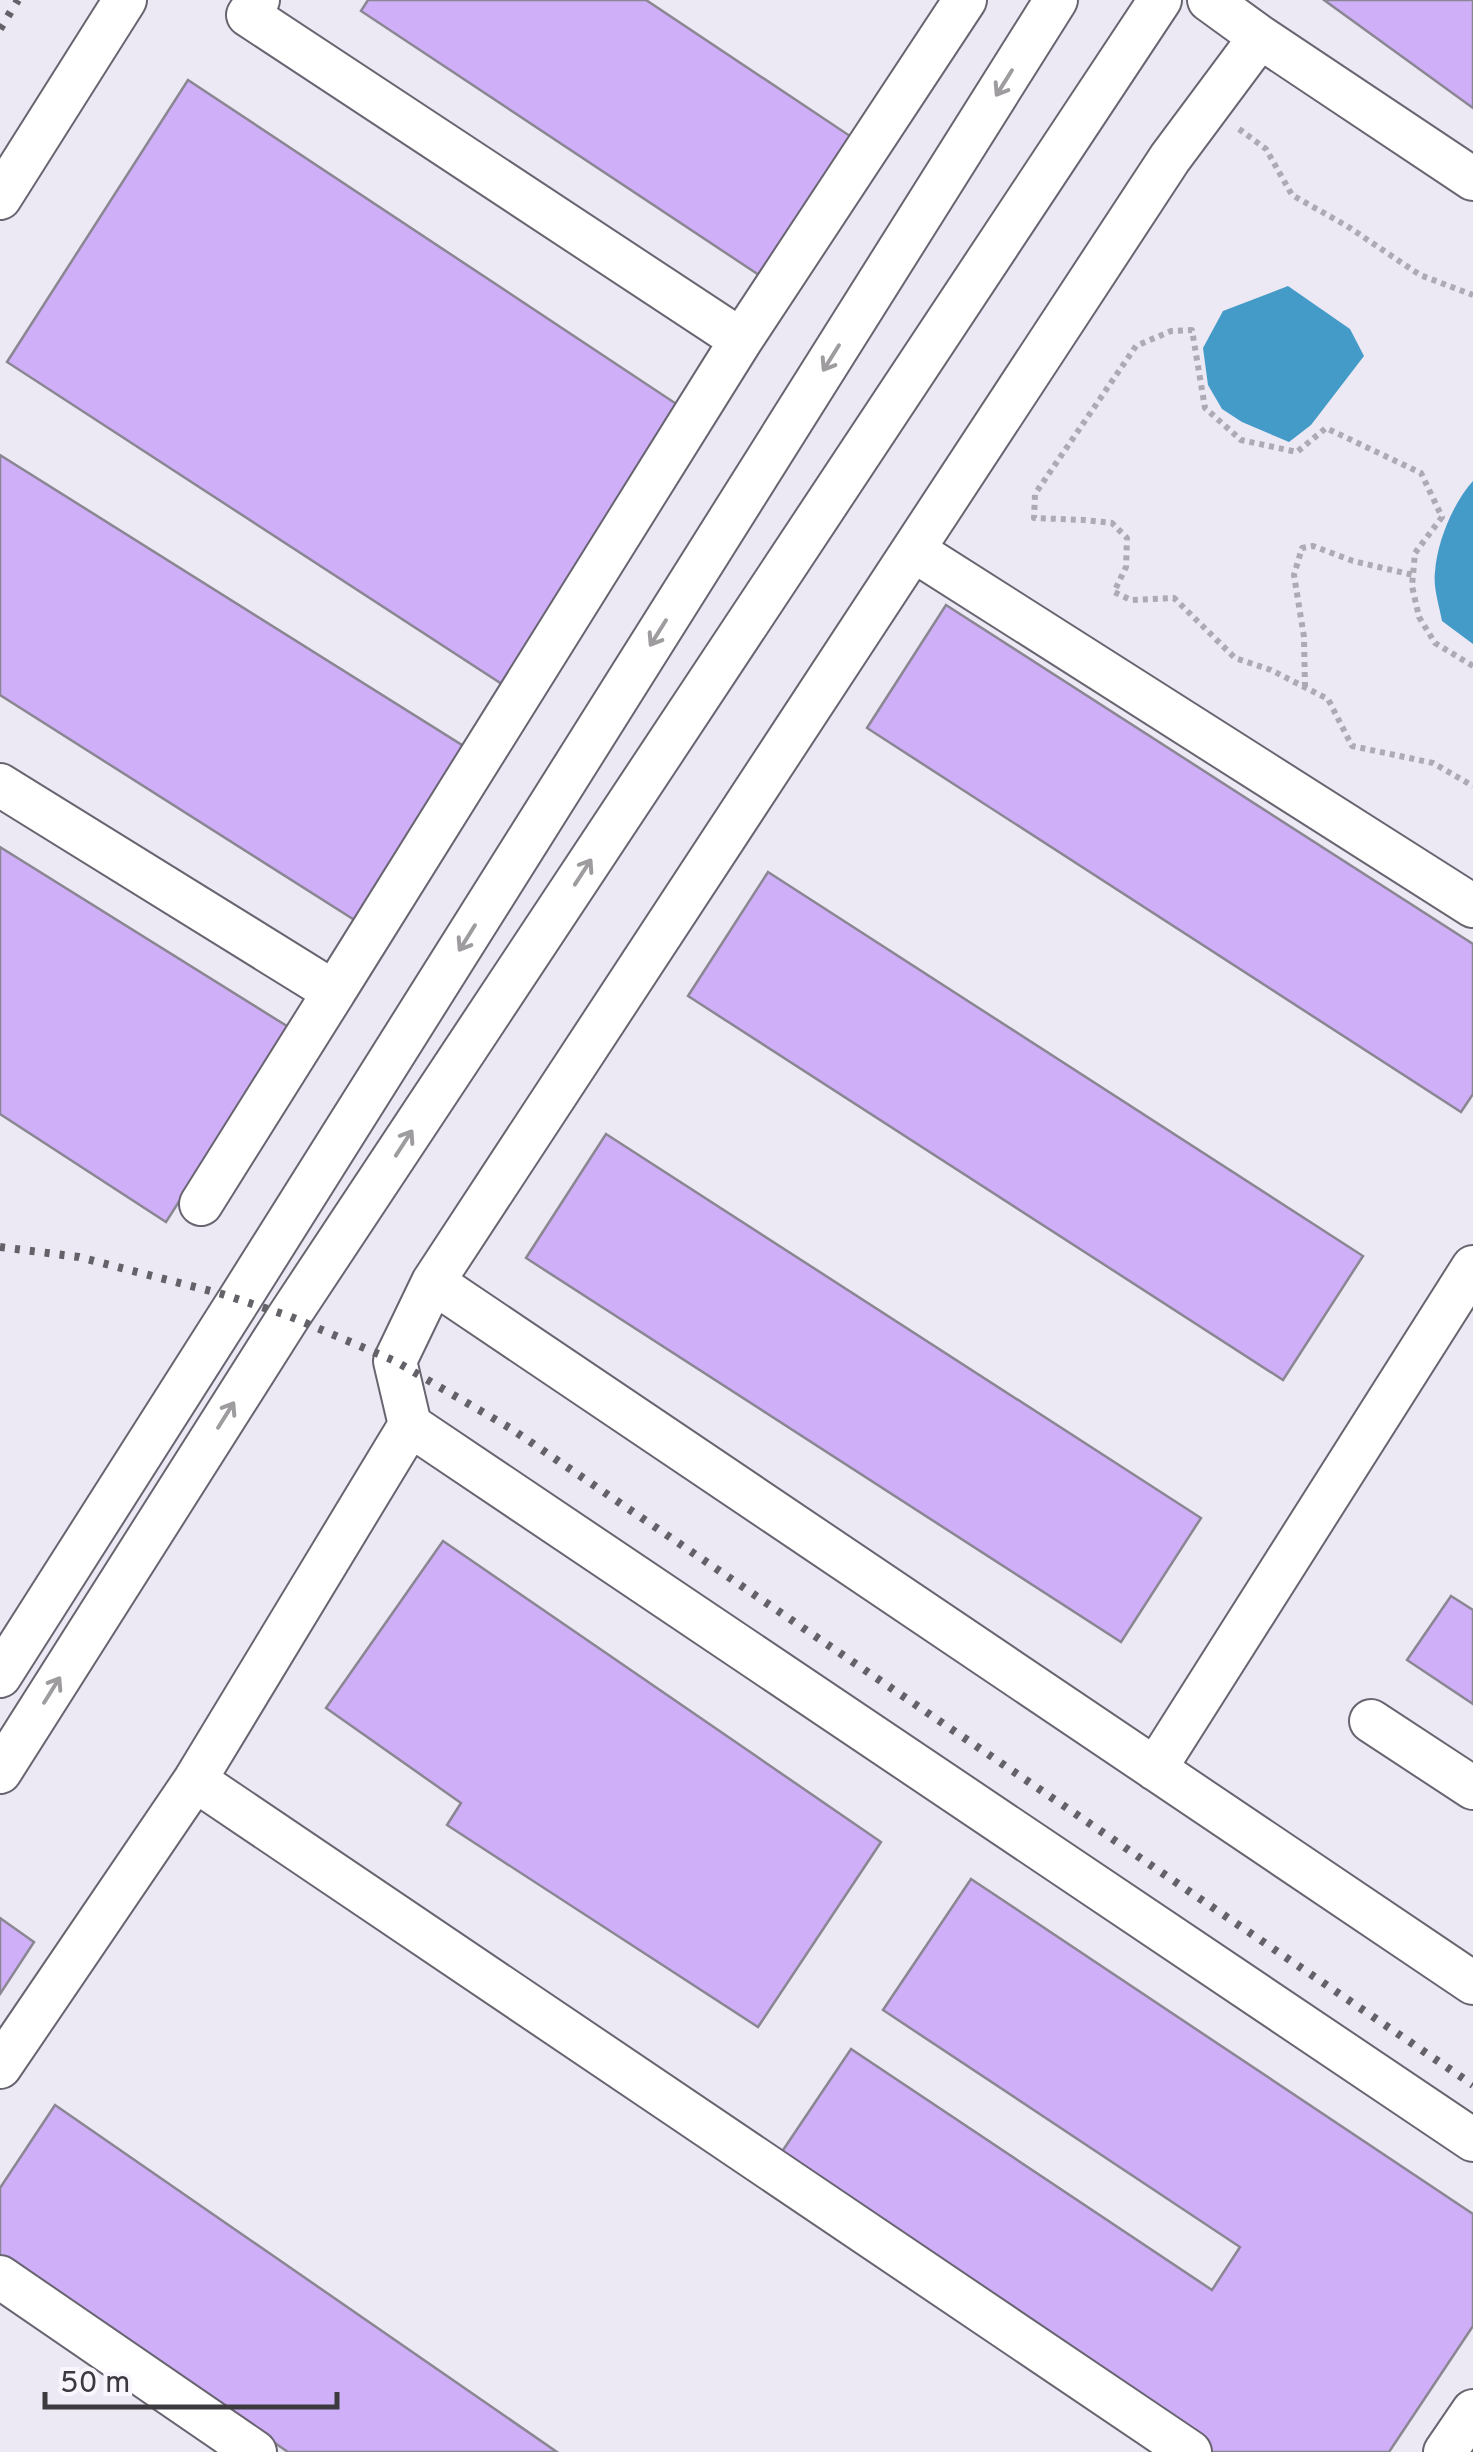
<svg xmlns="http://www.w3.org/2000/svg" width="1473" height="2452" viewBox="0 0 1473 2452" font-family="Overpass,sans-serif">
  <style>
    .water { fill: #449bc8 }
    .building { fill: #ceaff8; stroke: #8b8792; stroke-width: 2.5 }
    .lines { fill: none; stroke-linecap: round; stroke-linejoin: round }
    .minor-casing { stroke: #696570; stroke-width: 46 }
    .path { stroke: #adaab4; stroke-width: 6; stroke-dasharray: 5 5; stroke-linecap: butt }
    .minor { stroke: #fff; stroke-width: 42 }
    .rail { stroke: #646269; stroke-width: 8; stroke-dasharray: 5 10; stroke-linecap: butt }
    .oneway { stroke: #9e9c9f }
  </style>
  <rect width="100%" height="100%" fill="#ece8f4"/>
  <path class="water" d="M1288 286 1350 329 1364 356 1311 425 1289 442 1242 422 1222 409 1208 385 1203 348 1223 311Z
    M1473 481V644L1442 621C1439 605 1433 587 1435 572 1437 542 1453 503 1473 481Z"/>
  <path class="building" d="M368 0H646L850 136 762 277 361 11Z
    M1324 0H1473V108Z
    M188 80 690 413 508 688 7 362Z
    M0 455 473 752 364 926 0 695Z
    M946 605 1473 944V1094L1461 1112 867 728Z
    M0 847 290 1028 166 1222 0 1114Z
    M768 872 1363 1256 1283 1380 688 996Z
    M606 1134 1201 1518 1121 1642 526 1258Z
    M443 1541 881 1842 758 2027 447 1825 461 1803 326 1708Z
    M1451 1596 1473 1610V1704L1407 1660Z
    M971 1879 1473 2214V2326L1389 2452H1197L771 2168 851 2049 1212 2290 1240 2247 883 2010Z
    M0 1918 34 1942 0 1994Z
    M55 2105 557 2452H288L0 2256V2188Z"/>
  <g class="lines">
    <defs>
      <path id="minor" d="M258 0 248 15 741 340 965 0
        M1209 0 1260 37 1170 158 433 1282 395 1361 410 1425 1473 2140
        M1260 37 1473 179
        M0 198 125 0
        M913 550 1473 906
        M0 785 334 992 741 340
        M201 1204 334 992
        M433 1282 1473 1983
        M0 1676 239 1300 1056 0
        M1371 1721 1473 1788
        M1155 1769 1473 1267
        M0 1772 289 1316 1160 0
        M195 1780 1190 2452
        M0 2067 195 1780 410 1425
        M0 2277 255 2452
        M1445 2452 1473 2411"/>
    </defs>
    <use href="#minor" class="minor-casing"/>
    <path class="path" d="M1239 129 1266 149 1292 195 1347 226 1420 275 1473 295
      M1473 666 1435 643 1419 617 1412 586 1415 553 1442 517 1421 473 1326 428 1297 452 1241 440 1205 408 1192 330 1171 331 1136 346 1035 494 1034 518 1084 520 1112 523 1127 538 1126 567 1114 592 1131 600 1174 598 1235 658 1271 670 1328 699 1352 746 1433 763 1473 786
      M1305 687 1304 637 1294 575 1302 548 1313 546 1353 561 1413 575"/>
    <use href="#minor" class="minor"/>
    <path class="rail" d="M0 29 18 0
      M0 1247 79 1257 222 1294 289 1316 395 1361 510 1428 1473 2085"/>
  </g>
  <defs><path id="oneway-shaft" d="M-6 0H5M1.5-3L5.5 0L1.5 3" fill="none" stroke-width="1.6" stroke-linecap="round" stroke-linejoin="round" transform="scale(2.5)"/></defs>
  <g class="oneway">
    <use href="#oneway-shaft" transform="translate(1004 83) rotate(122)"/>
    <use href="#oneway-shaft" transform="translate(831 358) rotate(122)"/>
    <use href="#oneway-shaft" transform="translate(658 633) rotate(122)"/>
    <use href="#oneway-shaft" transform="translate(583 872) rotate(-57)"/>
    <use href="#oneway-shaft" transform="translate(467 938) rotate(122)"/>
    <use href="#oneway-shaft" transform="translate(404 1143) rotate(-57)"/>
    <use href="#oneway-shaft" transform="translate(226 1415) rotate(-58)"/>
    <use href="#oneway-shaft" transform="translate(52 1690) rotate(-58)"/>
  </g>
  <path d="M45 2392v15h292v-15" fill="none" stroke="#3c3a3f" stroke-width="5"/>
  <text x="60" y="2392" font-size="30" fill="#3c3a3f" stroke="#f9f6fd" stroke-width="8" paint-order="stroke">50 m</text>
</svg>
